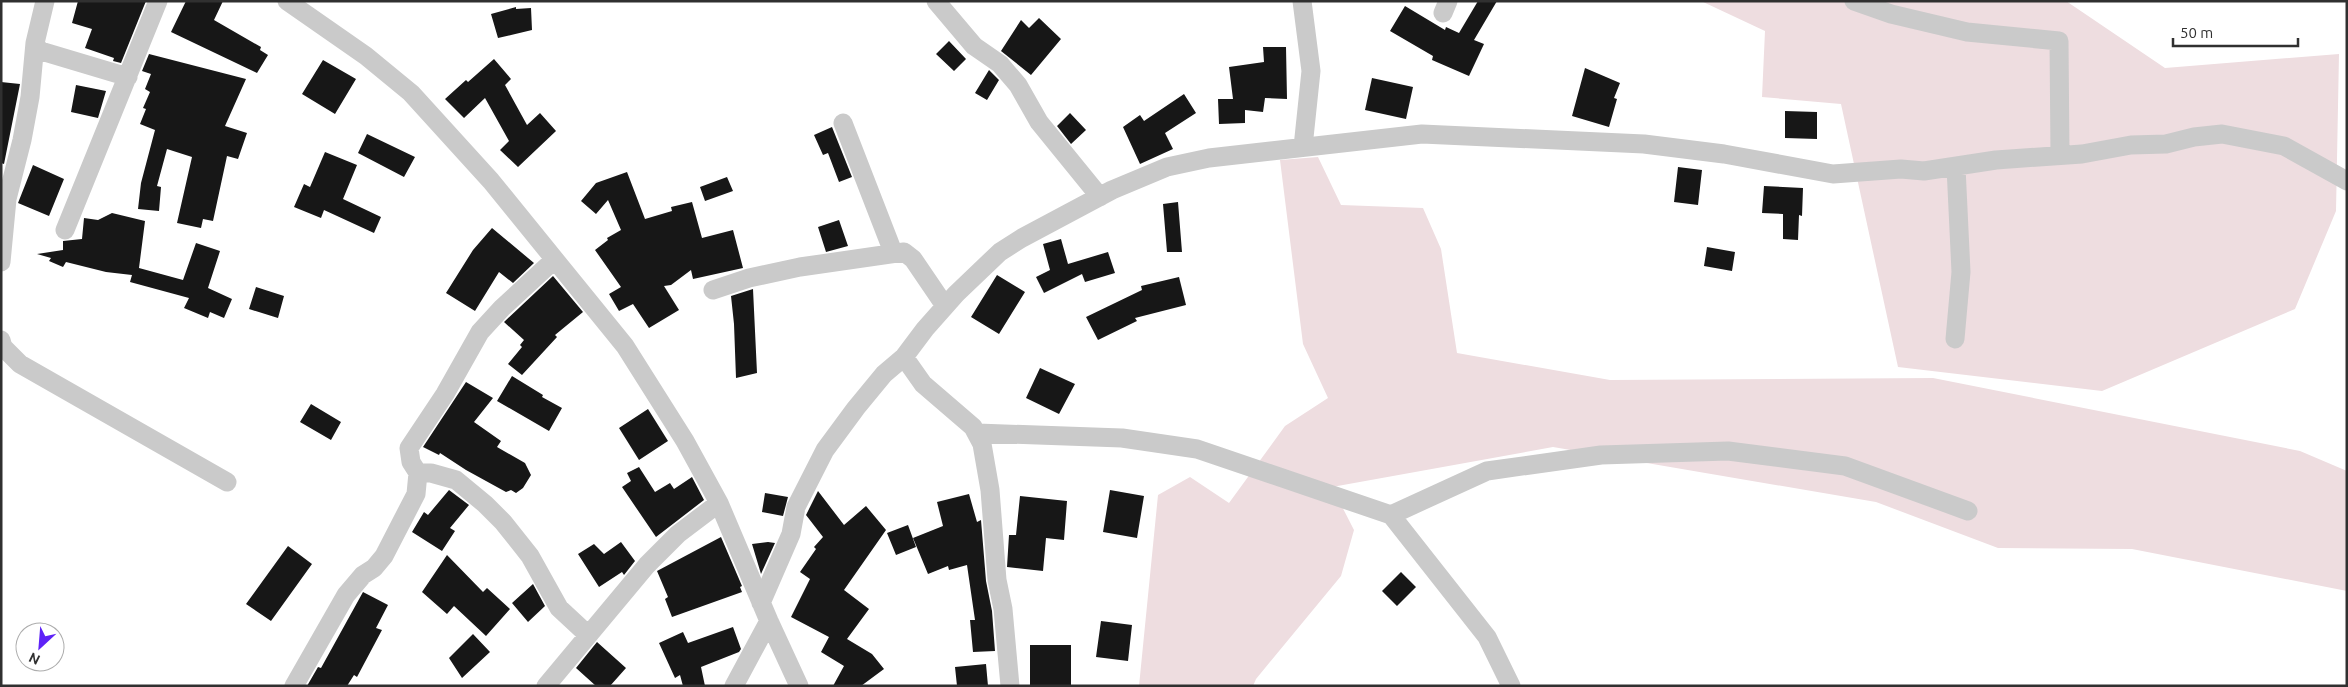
<svg xmlns="http://www.w3.org/2000/svg" width="2348" height="687" viewBox="0 0 2348 687" font-family="Ubuntu,sans-serif">
  <style>
    .green { fill: #eedde0 }
    .building { fill: #171717 }
    .lines { fill: none; stroke-linecap: round; stroke-linejoin: round }
    .minor { stroke: #cacaca; stroke-width: 19 }
  </style>
  <rect width="100%" height="100%" fill="#fff"/>
  <path class="green" d="M1701 1H2066L2165 68 2339 54 2336 211 2295 309 2102 391 1898 367 1841 104 1762 97 1765 31Z
    M1318 157 1341 205 1423 208 1441 249 1457 353 1610 380 1933 378 2300 451 2347 471V591L2132 549 1998 548 1876 502 1553 447 1332 487 1354 530 1341 576 1256 679 1253 686H1139L1158 495 1190 477 1229 503 1285 426 1328 398 1303 344 1280 160Z"/>
  <path class="building" d="M78 1H146L121 63 113 61 114 58 85 48 92 29 72 23Z
    M186 1H223L214 20 261 47 260 50 268 55 257 73 171 32Z
    M1478 1H1497L1474 40 1484 44 1469 76 1432 60 1433 56 1390 31 1405 6 1445 30 1446 27 1459 33Z
    M516 7V9L531 8 532 30 498 38 491 14Z
    M1039 18 1061 39 1031 75 1001 51 1021 20 1029 28Z
    M949 41 966 59 954 71 936 54Z
    M1263 47H1286L1287 99 1265 98 1263 112 1245 110V123L1219 124 1218 99H1233L1229 67 1264 62Z
    M149 54 246 79 225 126 247 133 238 159 227 156 213 221 203 219 201 228 177 223 192 157 167 149 157 186 161 187 159 211 138 209 141 183 155 130 140 124 146 109 143 108 150 92 145 89 151 74 142 71Z
    M494 59 511 79 505 85 527 125 540 113 556 131 518 167 500 150 509 141 485 98 464 118 445 99 466 80 468 82Z
    M323 60 356 79 335 114 302 94Z
    M1585 68 1620 83 1614 98 1617 99 1609 127 1572 116Z
    M989 70 999 80 987 100 975 93Z
    M1372 78 1413 87 1406 119 1365 110Z
    M1 82 20 84 4 164 1 163Z
    M76 85 106 91 98 118 71 112Z
    M1184 94 1196 113 1165 133 1173 149 1140 164 1123 127 1140 115 1144 121Z
    M1785 111 1817 112V139L1785 138Z
    M1070 113 1086 130 1071 144 1057 126Z
    M832 127 852 177 839 182 828 153 823 155 814 135Z
    M367 134 415 157 404 177 358 153Z
    M325 152 357 165 343 199 381 217 374 233 324 210 321 218 294 207 304 184 310 187Z
    M33 165 64 179 49 216 18 203Z
    M1678 167 1702 170 1698 205 1674 202Z
    M627 172 645 219 672 211 671 207 692 202 702 238 733 230 743 268 693 279 691 270 671 285 664 286 679 310 649 328 633 304 619 311 609 294 621 287 595 250 608 240 607 238 621 230 608 200 596 214 581 201 596 183Z
    M727 177 733 191 705 201 700 187Z
    M1764 186 1803 188 1802 216 1799 215 1798 240 1783 239V214L1762 213Z
    M1178 202 1182 252H1167L1163 204Z
    M112 213 145 221 139 268 183 280 196 243 220 251 208 288 232 299 224 318 210 312 208 318 184 308 189 298 130 282 132 275 106 272 66 262 63 267 49 261 51 258 37 254 63 250V241L82 239 84 218 98 220Z
    M839 220 848 246 826 252 818 227Z
    M492 228 534 263 513 283 499 272 475 311 446 293 473 250Z
    M1061 239 1068 264 1108 252 1115 273 1085 282 1082 274 1044 293 1036 277 1050 270 1043 244Z
    M1707 247 1735 252 1732 271 1704 266Z
    M997 275 1025 292 999 334 971 317Z
    M553 276 583 312 555 335 557 337 522 375 508 364 522 347 520 345 524 340 504 322Z
    M1179 277 1186 305 1135 318 1137 321 1098 340 1086 317 1142 290 1141 286Z
    M256 287 284 296 278 318 249 309Z
    M753 289 757 373 736 378 734 324 731 296Z
    M1040 368 1075 384 1059 414 1026 398Z
    M512 376 543 395 542 397 562 408 549 431 497 401Z
    M466 382 493 398 474 422 501 441 497 447 525 463 531 475 523 488 516 493 511 490 506 492 466 470 440 453 439 455 423 447Z
    M311 404 341 422 331 440 300 422Z
    M648 409 668 441 639 460 619 428Z
    M639 467 655 492 670 483 674 489 692 477 704 500 656 537 622 487 631 481 627 473Z
    M449 490 469 505 450 528 455 531 442 551 412 532 424 512 428 515Z
    M1110 490 1144 496 1137 538 1103 532Z
    M818 491 844 525 866 506 886 530 844 590 869 609 847 639 872 654 884 669 861 686H833L844 666 821 652 829 637 791 617 810 579 800 572 816 549 814 547 823 537 806 515Z
    M765 493 788 497 783 516 762 512Z
    M969 494 977 522 981 520 986 581 992 611 995 651 973 652 970 620H975L967 565 949 570 948 566 928 574 913 538 943 526 937 502Z
    M1020 496 1067 501 1064 540 1046 538 1043 571 1007 567 1009 535H1016Z
    M908 525 916 547 896 555 887 533Z
    M721 537 742 586 740 587 742 592 672 617 665 599 668 597 657 571Z
    M621 542 635 561 624 575 622 572 599 587 578 554 594 544 604 554Z
    M768 542 775 543 761 574 752 544Z
    M288 546 312 564 271 621 246 604Z
    M447 555 483 592 487 588 510 609 486 636 454 606 447 614 422 592Z
    M1401 572 1416 587 1397 606 1382 591Z
    M533 584 545 606 528 622 512 603Z
    M363 592 388 605 376 628 382 630 357 677 354 675 347 686H307L318 667 321 668Z
    M1101 621 1132 625 1128 661 1096 657Z
    M733 627 741 649 739 652 701 667 705 686H683L680 675 675 678 659 643 683 632 688 643Z
    M473 634 490 652 462 678 449 658Z
    M597 642 626 668 610 686H596L576 668Z
    M1030 645H1071V686H1030Z
    M986 664 988 686H957L955 667Z"/>
  <g class="lines">
    <path class="minor" d="M287 1 366 56 411 93 491 181 625 346 685 441 719 503 769 621 799 686
      M936 1 974 46 1000 64 1018 85 1039 122 1100 197
      M1302 1 1311 71 1303 147
      M1854 1 1891 14 1967 32 2059 41 2060 155
      M1443 13 1448 1
      M36 47 41 51 128 77
      M843 123 893 252
      M65 230 158 1
      M1 262 7 199 22 140 30 97 35 43 45 1
      M713 290 749 278 800 267 904 252 913 259 945 306
      M1955 339 1961 272 1956 167
      M1 340 3 347 20 364 227 482
      M904 357 923 384 973 427 982 444 990 490 997 580 1003 609 1010 686
      M977 433 1122 438 1197 449 1391 515 1487 637 1511 686
      M418 473H431L456 480 485 504 503 522 530 556 559 608 587 634
      M1391 515 1487 471 1601 455 1728 451 1845 466 1968 511
      M761 603 791 534 796 507 825 450 856 408 884 374 904 357 925 329 956 294 1000 252 1022 238 1112 190 1167 167 1209 158 1422 134 1644 144 1724 154 1833 174 1901 169 1924 171 1996 160 2082 154 2131 145 2166 144 2194 137 2222 134 2284 146 2347 181
      M294 686 346 595 363 575 374 568 384 556 416 494 418 473 411 462 409 448 445 394 480 332 502 308 554 260
      M546 686 647 565 678 534 719 503
      M734 686 769 621"/>
  </g>
  <rect width="2348" height="687" fill="none" stroke="#303030" stroke-width="5"/>
  <g transform="translate(40 647) rotate(206)"><circle r="24" fill="#ffffff" stroke="#acacac"/>
  <path d="M0-4L9 19L0 12L-9 19Z" fill="#5e22f7"/>
  <text y="-8" font-size="14" font-weight="bold" text-anchor="middle" fill="#303030">N</text>
  </g>
  <path d="M2173 38v8h125v-8" fill="none" stroke="#303030" stroke-width="2.5"/>
  <text x="2180" y="38" font-size="15" fill="#303030" stroke="#ffffff" stroke-width="4" paint-order="stroke">50 m</text>
</svg>
